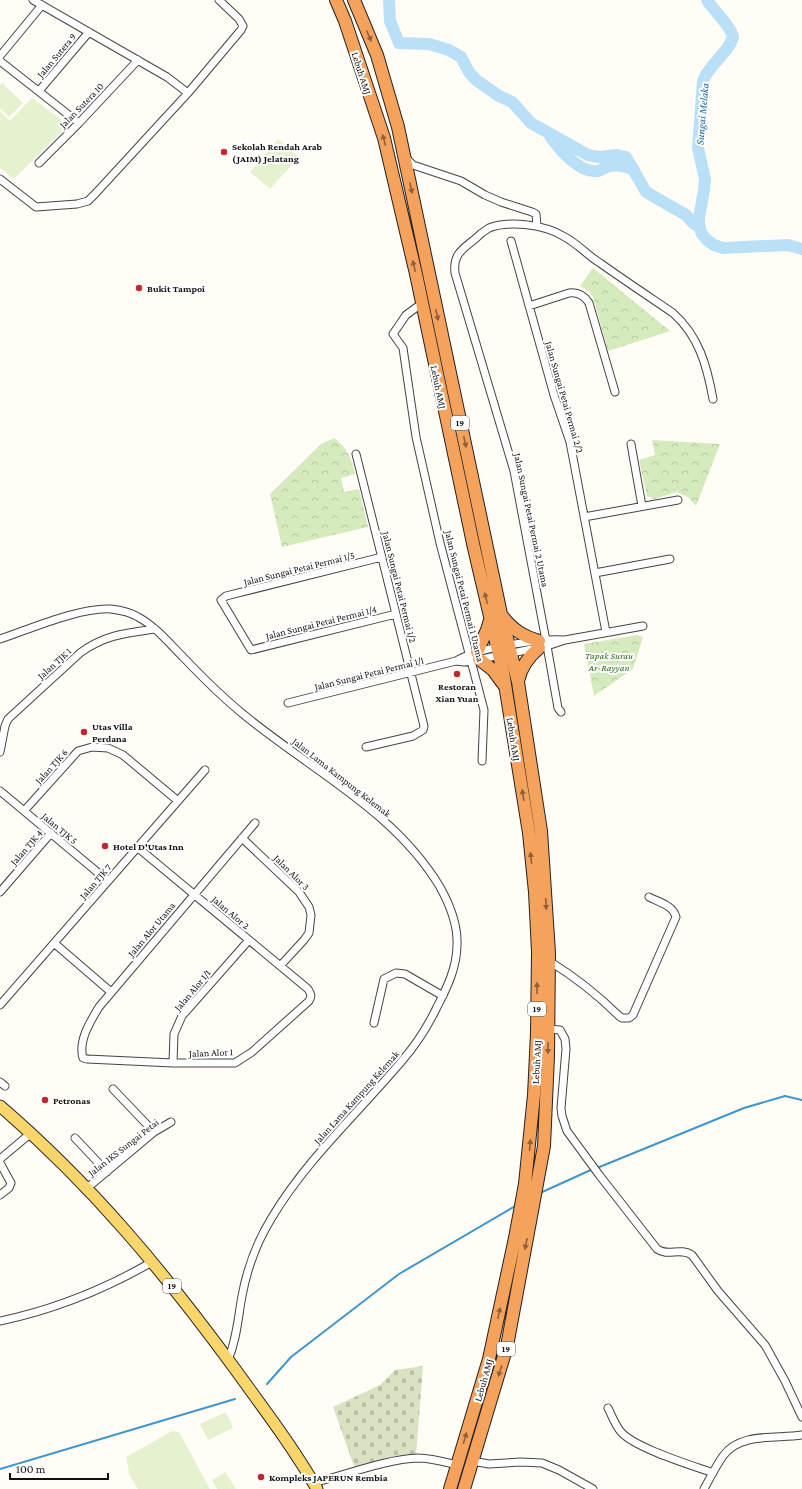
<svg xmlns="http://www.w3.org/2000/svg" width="802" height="1489" viewBox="0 0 802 1489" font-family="'Crimson Pro',serif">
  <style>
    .cemetery { fill: url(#cemetery-stones) }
    .park { fill: url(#park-crowns) }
    .pitch { fill: #e6f2cf }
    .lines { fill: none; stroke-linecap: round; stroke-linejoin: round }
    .stream { stroke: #3f96cf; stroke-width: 2 }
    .river { stroke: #b9e0f7; stroke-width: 12 }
    .street-casing { stroke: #444; stroke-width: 9 }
    .primary-casing { stroke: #222; stroke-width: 13 }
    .highway-casing { stroke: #222; stroke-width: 14 }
    .street { stroke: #fff; stroke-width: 7 }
    .primary { stroke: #f9d66b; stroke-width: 11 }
    .highway { stroke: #f5a25d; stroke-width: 12 }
    .oneway { fill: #8e613b }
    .poi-dot { fill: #c4262e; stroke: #fff; stroke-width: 1.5 }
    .labels { text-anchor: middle; stroke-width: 4; stroke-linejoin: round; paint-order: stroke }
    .shield { fill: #fff; stroke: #585858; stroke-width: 1 }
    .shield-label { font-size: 9px; font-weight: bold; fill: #111 }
    .street-label { font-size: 10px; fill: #111; stroke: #fff }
    .poi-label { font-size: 10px; font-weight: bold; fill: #111; stroke: #fff; text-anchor: start }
    .park-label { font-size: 10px; font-style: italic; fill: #2f6b1f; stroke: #fff }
    .water-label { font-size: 11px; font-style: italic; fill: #1768a6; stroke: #fff }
  </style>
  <defs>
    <pattern id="cemetery-stones" width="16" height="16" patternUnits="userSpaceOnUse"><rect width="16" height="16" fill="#d9e3c4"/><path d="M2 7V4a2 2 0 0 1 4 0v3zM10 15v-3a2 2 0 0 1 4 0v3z" fill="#b9c2a7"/></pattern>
    <pattern id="park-crowns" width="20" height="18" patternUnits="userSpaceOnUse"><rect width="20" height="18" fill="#d5ebbd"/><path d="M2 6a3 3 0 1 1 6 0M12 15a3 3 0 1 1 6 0" fill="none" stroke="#b6c8a1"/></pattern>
  </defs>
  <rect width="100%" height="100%" fill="#fffdf5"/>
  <path class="cemetery" d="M423 1366 416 1455 355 1469 333 1407 380 1385 395 1370Z"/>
  <path class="park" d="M593 268 670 331 608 351 593 297 589 291 580 286Z
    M334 438C347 447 352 459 355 474L341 478 344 492 359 489 368 527 282 547 270 494 321 444Z
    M652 440 720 444 696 506 689 498 677 492 654 499 647 496 639 460 655 455Z
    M637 635 643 637 633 669 594 696 584 644Z"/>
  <path class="pitch" d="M2 83 23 103 9 117 0 108V86Z
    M32 98 62 120 63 130 14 179 0 168V111L10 121Z
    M278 139 299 157 270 189 250 172Z
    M226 1412 233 1428 208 1440 200 1424Z
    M172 1431 179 1432 210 1489H138L130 1476 126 1457Z
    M225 1472 236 1489H217L212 1480Z"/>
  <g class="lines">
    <path class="stream" d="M597 1168 744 1108 785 1096 802 1100
      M540 1193 593 1169
      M267 1384 291 1357 399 1274 517 1205
      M0 1469 235 1399"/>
    <path class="river" d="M389 0 390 21 399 43 429 44 449 50 461 57 469 72 476 80 499 96 512 102 531 123 588 155 599 157 617 155 626 157 646 192 686 215 694 224 700 227
      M707 0C714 11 730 25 733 37 728 54 709 64 703 81L698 148 705 179 704 190 699 218V226L702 234 707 240 714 245 723 248 788 245 802 249
      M550 136C559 149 580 174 598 171 601 170 604 168 607 167 616 164 626 166 634 170"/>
    <defs>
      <path id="street" d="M33 0 167 77 188 93
        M0 56 42 5
        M0 61 79 123
        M39 91 89 32
        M406 158 413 165 461 181 485 195 501 202 532 212 536 214 537 226
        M39 163 79 123 138 60
        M0 179 36 207 77 204 88 201 95 194 188 93 241 30 243 26 239 19 219 0
        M511 241 554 395 570 442 606 632
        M421 304 406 315 393 334 403 348 416 437 440 543 484 710 482 761
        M529 306 569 293C578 292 584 295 589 303L615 392
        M631 444 642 506
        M356 454 424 726 423 730 413 736 366 747
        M584 517 678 500
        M382 557 226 596 221 600 251 650 396 614
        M595 573 670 559
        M0 639C30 629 80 607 111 609 120 610 130 612 138 617 155 626 169 643 183 657 202 677 221 696 243 714 309 769 394 810 440 887 450 905 458 924 457 945 457 967 447 988 437 1007 428 1026 415 1046 401 1062 357 1114 306 1160 271 1219 257 1242 247 1269 242 1296 238 1317 237 1339 228 1360
        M456 661 464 662 471 661 547 646 565 640 643 626
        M288 703 456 661C477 648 540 638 565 640
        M561 712 558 708 547 646 514 471 455 273C453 255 461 250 475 239 479 235 484 231 489 228 510 220 545 225 563 236 577 243 587 255 600 263 624 280 648 296 673 313 699 336 707 366 713 399
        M0 752 5 726 8 719 80 653C104 635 126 633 155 629
        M0 791 108 881
        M24 811 78 751 92 747 108 748 123 755 178 801
        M242 838 299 892 309 907 311 915 309 933 304 940 280 966
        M137 847C194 895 251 942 308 989 311 994 312 996 309 1001L252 1052 235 1063H173L87 1059 83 1058C78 1041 90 1022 99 1007L255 823
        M0 892 51 833
        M54 943 111 992
        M549 961C575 977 597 994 619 1016L622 1018H629L633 1015 636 1008 676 917C673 905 658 902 649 897
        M0 1005 205 770
        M374 1023 384 979 396 973 405 974 443 996
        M549 1029 560 1030 565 1039 566 1049 561 1108 562 1116 567 1131 600 1176 657 1249C668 1257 680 1247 692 1255L718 1291 765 1345 785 1381 802 1417
        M173 1063 174 1034 182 1016 249 940
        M0 1082 5 1086
        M113 1089 154 1132
        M75 1138 107 1172
        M0 1159 31 1133
        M0 1163 11 1183 9 1188 0 1195
        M87 1188 154 1132 171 1122
        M0 1321C53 1310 105 1289 152 1262
        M608 1408C612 1416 615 1425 621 1432 635 1448 691 1465 713 1473
        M472 1461 489 1464 521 1462 542 1463 559 1470 593 1489
        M313 1483C345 1475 387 1459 418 1458 431 1458 445 1462 457 1465
        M704 1489C710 1478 716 1466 723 1456 740 1432 777 1439 802 1435"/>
      <path id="primary" d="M0 1106C92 1185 164 1272 235 1369 263 1408 293 1447 317 1489"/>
      <path id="highway" d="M336 0 345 21 384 138 416 274 474 548 503 672 529 833 535 892 538 952 537 1033 534 1095 525 1184 515 1238 489 1359 450 1489
        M354 0 377 55 398 127 501 614 518 682 541 831 549 953 548 1056 544 1146 507 1346 464 1489
        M503 617C513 630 523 636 539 641
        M477 652 487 630 490 620
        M479 659 493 670 504 685
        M518 681C521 667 528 657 539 648"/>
    </defs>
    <use href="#street" class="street-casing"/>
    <use href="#primary" class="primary-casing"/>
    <use href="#highway" class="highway-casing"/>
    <use href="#street" class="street"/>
    <use href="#primary" class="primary"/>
    <use href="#highway" class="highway"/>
  </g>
  <defs><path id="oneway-solid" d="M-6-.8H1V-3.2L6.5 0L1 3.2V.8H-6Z"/></defs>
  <g class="oneway">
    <use href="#oneway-solid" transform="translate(369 36) rotate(67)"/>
    <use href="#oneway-solid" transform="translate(384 140) rotate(-105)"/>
    <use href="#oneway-solid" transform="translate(411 188) rotate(78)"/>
    <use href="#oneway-solid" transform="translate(414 266) rotate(-103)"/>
    <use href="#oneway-solid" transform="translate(437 315) rotate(78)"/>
    <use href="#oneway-solid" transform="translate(465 442) rotate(78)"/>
    <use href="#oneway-solid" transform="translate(486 598) rotate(-103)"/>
    <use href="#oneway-solid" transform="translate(523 795) rotate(-99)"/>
    <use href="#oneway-solid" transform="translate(531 858) rotate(-96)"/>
    <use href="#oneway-solid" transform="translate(546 904) rotate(87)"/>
    <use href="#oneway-solid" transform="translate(537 988) rotate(-90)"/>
    <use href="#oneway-solid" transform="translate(548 1048) rotate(91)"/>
    <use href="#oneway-solid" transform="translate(530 1145) rotate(-85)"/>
    <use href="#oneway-solid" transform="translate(526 1244) rotate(101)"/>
    <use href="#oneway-solid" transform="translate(499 1313) rotate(-78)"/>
    <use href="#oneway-solid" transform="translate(500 1371) rotate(107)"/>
    <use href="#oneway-solid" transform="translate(465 1438) rotate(-73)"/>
  </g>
  <g class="poi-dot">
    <circle cx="224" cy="152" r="4"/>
    <circle cx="139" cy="288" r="4"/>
    <circle cx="457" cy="674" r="4"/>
    <circle cx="84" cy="732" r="4"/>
    <circle cx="105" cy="846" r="4"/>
    <circle cx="45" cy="1100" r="4"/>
    <circle cx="261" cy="1477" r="4"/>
  </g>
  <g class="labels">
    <g class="shield">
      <rect x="451" y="416" width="18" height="14" rx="3"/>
      <rect x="528" y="1002" width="18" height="14" rx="3"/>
      <rect x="163" y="1279" width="18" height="14" rx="3"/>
      <rect x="497" y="1342" width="18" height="14" rx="3"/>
    </g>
    <g class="shield-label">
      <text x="460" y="426">19</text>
      <text x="537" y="1012">19</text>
      <text x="172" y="1289">19</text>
      <text x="506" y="1352">19</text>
    </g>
    <g class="street-label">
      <text transform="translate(56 55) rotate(-50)" y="4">Jalan Sutera 9</text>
      <text transform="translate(362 73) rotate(72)" y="4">Lebuh AMJ</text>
      <text transform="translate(81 105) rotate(-46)" y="4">Jalan Sutera 10</text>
      <text transform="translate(439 387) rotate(78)" y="4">Lebuh AMJ</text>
      <text transform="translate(565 397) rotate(74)" y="4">Jalan Sungai Petai Permai 2/2</text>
      <text transform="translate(532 520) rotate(78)" y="4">Jalan Sungai Petai Permai 2 Utama</text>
      <text transform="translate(299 568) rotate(-14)" y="4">Jalan Sungai Petai Permai 1/5</text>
      <text transform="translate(400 587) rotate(76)" y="4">Jalan Sungai Petai Permai 1/2</text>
      <text transform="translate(465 596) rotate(76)" y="4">Jalan Sungai Petai Permai 1 Utama</text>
      <text transform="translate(321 622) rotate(-14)" y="4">Jalan Sungai Petai Permai 1/4</text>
      <text transform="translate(54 663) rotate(-42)" y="4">Jalan TJK 1</text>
      <text transform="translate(369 673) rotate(-14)" y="4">Jalan Sungai Petai Permai 1/1</text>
      <text transform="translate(514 739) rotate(81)" y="4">Lebuh AMJ</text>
      <text transform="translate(51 766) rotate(-48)" y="4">Jalan TJK 6</text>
      <text transform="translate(342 777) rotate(38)" y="4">Jalan Lama Kampung Kelemak</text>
      <text transform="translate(60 828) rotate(40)" y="4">Jalan TJK 5</text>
      <text transform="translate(26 847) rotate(-49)" y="4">Jalan TJK 4</text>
      <text transform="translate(292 872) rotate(45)" y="4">Jalan Alor 3</text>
      <text transform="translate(95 881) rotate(-49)" y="4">Jalan TJK 7</text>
      <text transform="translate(231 912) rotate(40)" y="4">Jalan Alor 2</text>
      <text transform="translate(151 929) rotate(-50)" y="4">Jalan Alor Utama</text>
      <text transform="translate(192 990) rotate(-50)" y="4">Jalan Alor 1/1</text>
      <text transform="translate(211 1052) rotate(-2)" y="4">Jalan Alor 1</text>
      <text transform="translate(536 1062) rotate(-87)" y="4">Lebuh AMJ</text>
      <text transform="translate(356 1097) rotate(-48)" y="4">Jalan Lama Kampung Kelemak</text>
      <text transform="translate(123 1147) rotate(-38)" y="4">Jalan IKS Sungai Petai</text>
      <text transform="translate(483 1380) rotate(-74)" y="4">Lebuh AMJ</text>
    </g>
    <g class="poi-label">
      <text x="232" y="150">Sekolah Rendah Arab<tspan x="232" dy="12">(JAIM) Jelatang</tspan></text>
      <text x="147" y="292">Bukit Tampoi</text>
      <text x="457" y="690" text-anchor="middle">Restoran<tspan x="457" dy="12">Xian Yuan</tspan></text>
      <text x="92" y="730">Utas Villa<tspan x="92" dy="12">Perdana</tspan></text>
      <text x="113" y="850">Hotel D'Utas Inn</text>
      <text x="53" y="1104">Petronas</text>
      <text x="269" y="1481">Kompleks JAPERUN Rembia</text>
    </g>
    <g class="park-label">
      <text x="609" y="659">Tapak Surau<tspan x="609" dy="12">Ar-Rayyan</tspan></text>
    </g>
    <g class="water-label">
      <text transform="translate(702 114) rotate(-85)" y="4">Sungai Melaka</text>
    </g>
  </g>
  <path d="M10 1473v6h98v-6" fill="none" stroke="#111111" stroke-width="2"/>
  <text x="16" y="1473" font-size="12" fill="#111111" stroke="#ffffff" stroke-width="3" paint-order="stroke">100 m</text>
</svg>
